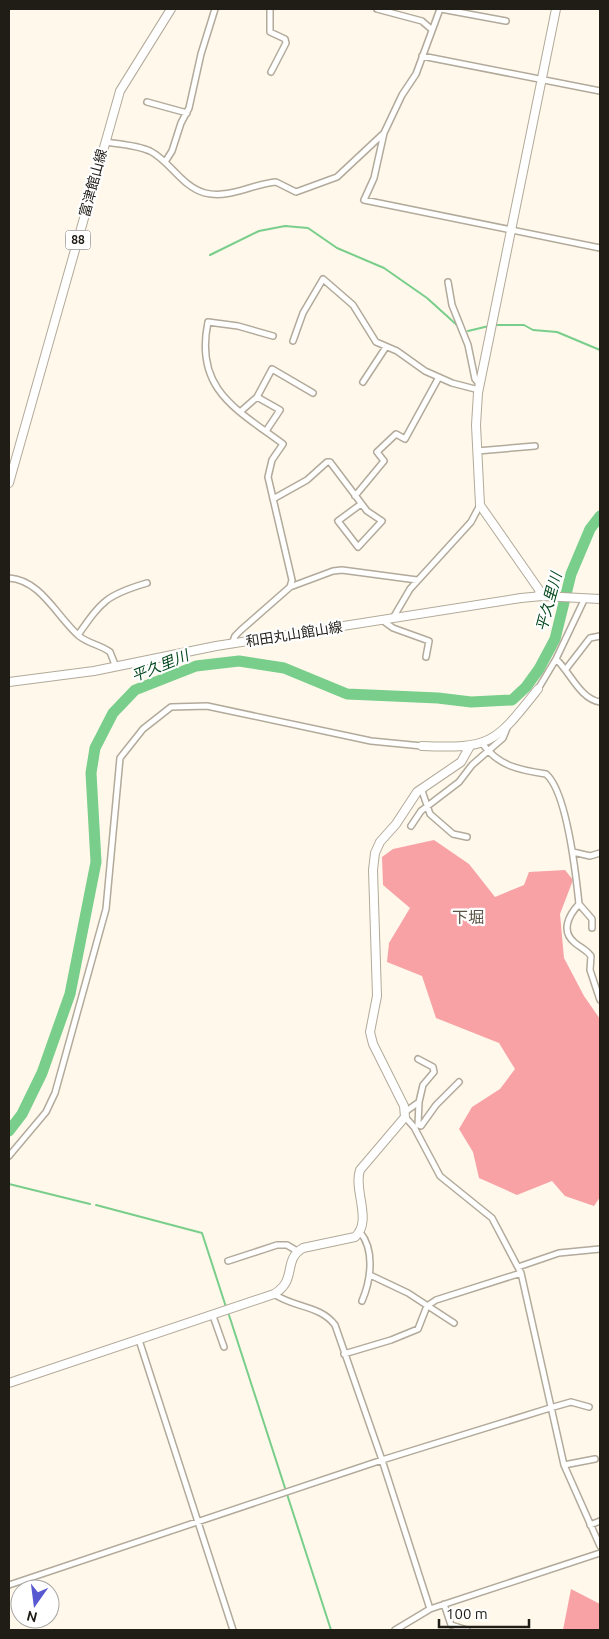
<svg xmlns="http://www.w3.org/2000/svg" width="609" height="1639" viewBox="0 0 609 1639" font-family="Ubuntu,'Noto Sans JP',sans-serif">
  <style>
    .forest { fill: #f8a2a6 }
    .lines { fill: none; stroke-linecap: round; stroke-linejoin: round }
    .stream { stroke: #78ce8a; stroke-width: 2 }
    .river { stroke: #78ce8a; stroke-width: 11 }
    .street-casing { stroke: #b2aa9a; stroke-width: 8 }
    .secondary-casing { stroke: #b2aa9a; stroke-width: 10 }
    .primary-casing { stroke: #b2aa9a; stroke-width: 10 }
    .street { stroke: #fff; stroke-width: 5 }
    .secondary { stroke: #fff; stroke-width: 8 }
    .primary { stroke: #fff; stroke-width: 8 }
    .labels { text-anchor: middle; stroke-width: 4.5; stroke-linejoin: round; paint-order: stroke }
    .shield { fill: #fff; stroke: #63615d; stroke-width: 1 }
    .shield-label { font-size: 12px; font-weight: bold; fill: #201d17 }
    .street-label { font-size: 14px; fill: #201d17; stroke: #fff }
    .water-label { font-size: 15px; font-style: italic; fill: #05481d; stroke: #fff }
    .quarter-label { font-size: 16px; fill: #5b5346; stroke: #fff }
  </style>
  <rect width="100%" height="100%" fill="#fff8eb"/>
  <path class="forest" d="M434 840 469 864 495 897 524 885 529 872 565 870 573 880 560 914 564 958 584 996 600 1019V1197L594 1206 565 1196 552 1181 517 1195 479 1178 473 1152 459 1129 472 1107 500 1089 515 1069 499 1043 436 1018 422 976 387 962 389 943 410 908 383 885 382 857 393 849Z
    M571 1589 600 1604V1630H563Z"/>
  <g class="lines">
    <path class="stream" d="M210 255 259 231 285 226 308 228 337 248 384 268 427 298 458 326
      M497 325H524L533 330 557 332 600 350
      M468 331 489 326
      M9 1184 90 1204
      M96 1205 202 1233 226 1307
      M229 1315 331 1630"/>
    <path class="river" d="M9 1131 22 1114 42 1073 70 994 96 862 91 773 95 748 113 713 135 690 196 666 239 661 284 668 347 694 438 698 471 702 512 700 526 687 539 669 555 639 571 574 590 529 600 516"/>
    <defs>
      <path id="street" d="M270 9V32L285 39 286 43 271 72
        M377 9 422 21 431 29
        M441 9 506 21
        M422 56 600 91
        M147 102 187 113
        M384 133 374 178 364 200 600 248
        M105 142C119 144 137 145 150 151 170 161 182 187 205 193 230 199 252 184 276 182L296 192 337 177 384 133 402 95 416 74 440 9
        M165 162 172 151 181 123 189 108 201 54 215 9
        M448 282 452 305 468 345 475 379 480 385
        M293 341 303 313 323 279 353 305 376 342 397 351 425 371 452 383 479 390
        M363 382 386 347
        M257 397 280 410 266 431
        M240 412 257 397 272 369 313 393
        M477 451 535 446
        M355 496 384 461 377 452 396 434 405 439 439 377
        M273 499 307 480 327 462H330L367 511 382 521 358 547 338 521 361 504
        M9 578C41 580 57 617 79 636 89 644 101 645 110 652L116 667
        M290 587 333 571 342 570 417 580
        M393 618 410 589 471 522 480 505
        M382 620 393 628 429 641 426 657
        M78 635C102 601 106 595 147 583
        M232 644 235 636 241 630 290 587 292 580 268 477 272 460 283 444C236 409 194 389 208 322L238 326 273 336
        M556 659C570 672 580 699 600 702
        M566 669 590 638 600 636
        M538 689 556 659 585 598
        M482 743C498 766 519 770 546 774 567 792 576 875 579 904 569 915 560 931 575 943 581 948 586 949 591 956L590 970 600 1000
        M421 788 430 814 453 834 467 837
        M411 826 421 811 459 782 472 765 503 738 507 728
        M573 852 590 856 600 853
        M579 904 592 919V928
        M419 1102 418 1125 421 1126 436 1105 459 1082
        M405 1112 419 1102 423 1085 434 1072 433 1067 418 1059
        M405 1117 414 1127 440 1176 492 1218 521 1273 564 1465 600 1546
        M9 1156 46 1112 55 1093 106 909 120 758 143 729 171 707 207 706 371 741 422 746
        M360 1232C375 1250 371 1280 362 1301
        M228 1261 277 1245H287L297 1251
        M518 1267 559 1253 600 1249
        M370 1275 408 1293 454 1323
        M274 1294C294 1308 320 1305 335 1325L382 1460 430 1609
        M213 1316 224 1347
        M139 1340 233 1630
        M344 1354 391 1340 418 1329 427 1306 436 1300 521 1273
        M564 1465 595 1459
        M590 1525 600 1521
        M9 1585 382 1460 550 1408 571 1402 589 1407
        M444 1604 451 1625 467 1630
        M395 1630 430 1609 600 1553"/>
      <path id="secondary" d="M538 596 540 591 480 505 476 425 478 393 556 9
        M9 682 94 671 216 646 521 598 542 596 600 599
        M422 746C492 749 495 743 538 689
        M9 1383 274 1294C298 1280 282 1260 303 1248L355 1237C373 1221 353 1190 360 1170L405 1117 404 1106 373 1044 370 1032 377 996 373 870 375 853 380 842 396 824 417 792 461 762 470 746"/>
      <path id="primary" d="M9 483 120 91 171 9"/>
    </defs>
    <use href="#street" class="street-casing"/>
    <use href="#secondary" class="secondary-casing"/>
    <use href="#primary" class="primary-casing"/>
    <use href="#street" class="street"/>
    <use href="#secondary" class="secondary"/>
    <use href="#primary" class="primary"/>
  </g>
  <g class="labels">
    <rect class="shield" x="65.5" y="230.5" width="25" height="19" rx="4"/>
    <g class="shield-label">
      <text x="78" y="244">88</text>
    </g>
    <g class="street-label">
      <text transform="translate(93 183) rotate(-75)" y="5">富津館山線</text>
      <text transform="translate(294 634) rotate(-9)" y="5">和田丸山館山線</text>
    </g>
    <g class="water-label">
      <text transform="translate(549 602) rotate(-75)" y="5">平久里川</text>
      <text transform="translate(160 666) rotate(-22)" y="5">平久里川</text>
    </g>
    <g class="quarter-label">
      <text x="468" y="923">下堀</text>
    </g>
  </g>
  <rect width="609" height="1639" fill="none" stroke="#201d17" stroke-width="20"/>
  <g transform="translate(35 1604) rotate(194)"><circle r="24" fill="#ffffff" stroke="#a6a5a2"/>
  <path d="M0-4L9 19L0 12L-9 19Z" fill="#5859d1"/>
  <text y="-8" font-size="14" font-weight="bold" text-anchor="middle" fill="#201d17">N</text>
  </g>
  <path d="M439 1619v8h90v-8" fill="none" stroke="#201d17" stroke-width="2.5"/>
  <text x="446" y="1619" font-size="15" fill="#201d17" stroke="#ffffff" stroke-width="4" paint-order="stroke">100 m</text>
</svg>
